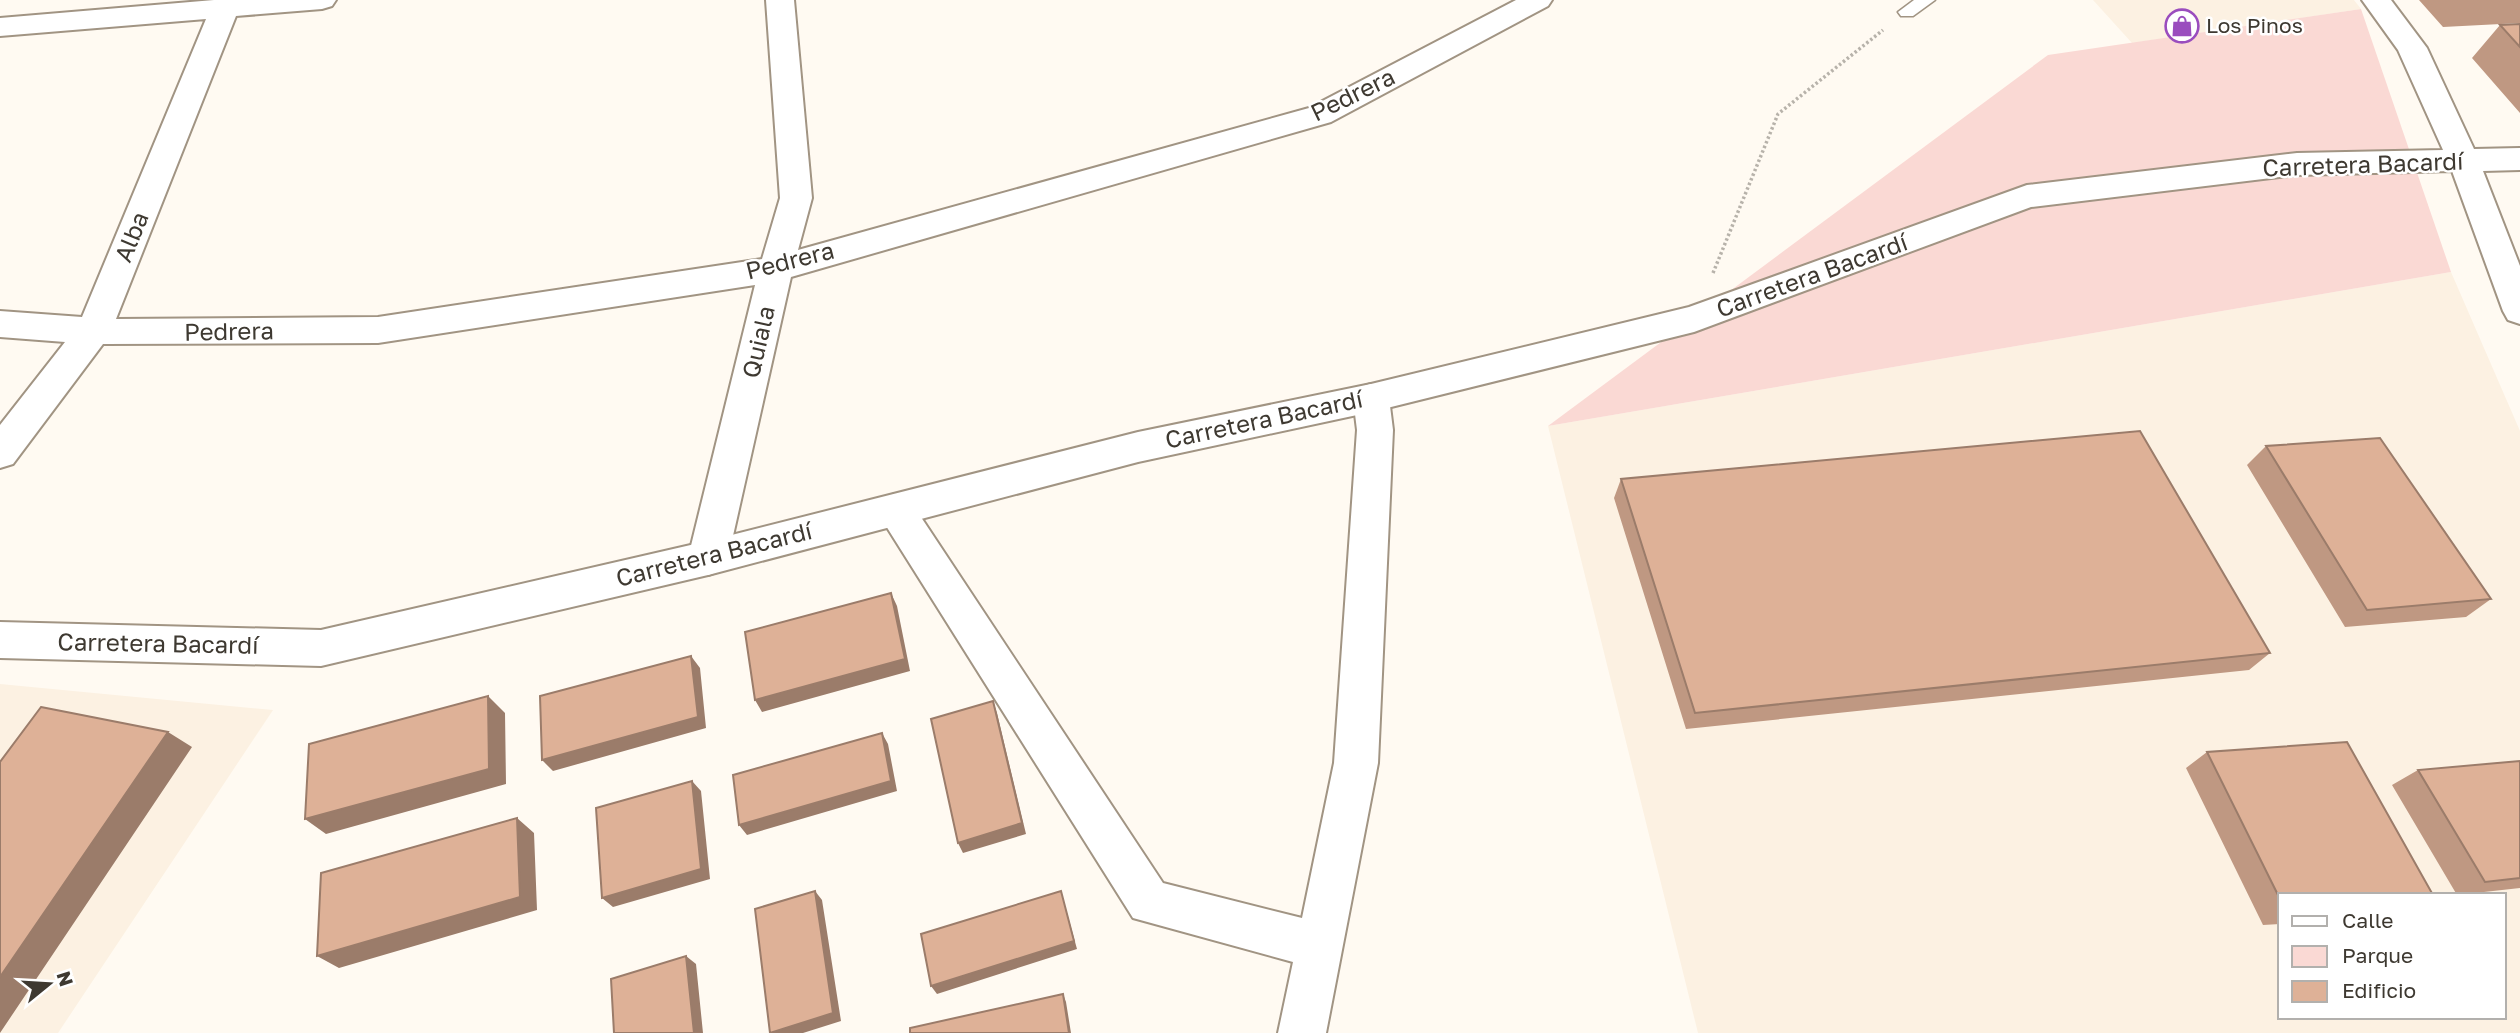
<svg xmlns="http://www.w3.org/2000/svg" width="2520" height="1033" viewBox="0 0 2520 1033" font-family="'Golos Text',sans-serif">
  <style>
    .built { fill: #fcf1e2; fill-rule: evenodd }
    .green { fill: #fad9d4 }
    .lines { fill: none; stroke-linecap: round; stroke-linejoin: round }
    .lane-casing { stroke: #a19483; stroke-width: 3 }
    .street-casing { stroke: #a19483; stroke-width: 4 }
    .secondary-casing { stroke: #a19483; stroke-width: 4 }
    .path { stroke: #b7b2aa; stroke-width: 3.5; stroke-dasharray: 2.5 2.5; stroke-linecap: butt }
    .lane { fill: #fff; fill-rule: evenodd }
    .street { fill: #fff; fill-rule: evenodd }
    .secondary { fill: #fff; fill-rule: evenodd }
    .wall { fill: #bf9882 }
    .shaded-wall { fill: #9b7c6a }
    .building { fill: #deb197; stroke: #9b7c6a; stroke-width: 2 }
    .labels { text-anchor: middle; stroke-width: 5; stroke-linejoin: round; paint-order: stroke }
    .far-poi-label { font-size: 21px; fill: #3e3931; stroke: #fff; text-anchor: start }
    .street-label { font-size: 24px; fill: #3e3931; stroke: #fff }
  </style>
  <rect width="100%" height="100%" fill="#fffaf2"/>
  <path class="built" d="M2093 0H2354L2361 9 2132 43Z
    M2451 272 2520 431V1033H1698L1548 426ZM2280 895H2504V1017H2280Z
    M0 684 273 710 58 1033H0Z"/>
  <path class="green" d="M2361 9 2451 272 1548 426 2048 55Z"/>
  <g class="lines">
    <defs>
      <path id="lane" d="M1914 0H1935L1913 16H1901L1898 12Z"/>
      <path id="street" d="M214 0H336L332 6 322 9 236 16 116 319 378 317 762 259 780 198 766 0H794L812 198 798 250 1309 108 1516 0H1552L1548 6 1331 122 791 277 728 558 722 570 708 575 694 570 688 558 755 285 378 343 103 344 13 464 0 468V425L65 342 0 337V311L82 317 206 19 0 36V18Z
        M1371 384 1384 388 1389 398 1393 430 1378 763 1326 1033H1278L1293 962 1133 918 876 510 881 499 895 494 909 499 1163 883 1302 918 1334 763 1357 430 1353 398 1358 388Z"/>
      <path id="secondary" d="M2362 0H2391L2427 48 2474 149 2520 148V170L2483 171 2520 266V324L2508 320 2503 311 2452 171 2297 175 2031 207 1694 332 1371 412 1138 462 708 575 321 666 0 658V622L321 630 708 541 1138 432 1371 384 1689 307 2027 185 2297 153 2443 150 2398 50Z"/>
    </defs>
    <use href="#lane" class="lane-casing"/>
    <use href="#street" class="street-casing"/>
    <use href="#secondary" class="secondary-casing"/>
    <path class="path" d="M1713 273 1778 114 1883 30"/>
    <use href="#lane" class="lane"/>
    <use href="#street" class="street"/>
    <use href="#secondary" class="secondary"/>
  </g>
  <path class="wall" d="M2419 0H2520V23L2443 27Z
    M2520 24V113L2472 58 2500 25Z
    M2266 446 2491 599 2466 617 2345 627 2247 465Z
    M1621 479 2270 653 2249 670 1686 729 1614 498Z
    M2207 752 2280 895V924L2263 925 2186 768Z
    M2520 761V888L2457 895 2392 785 2418 770Z"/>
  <path class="shaded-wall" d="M891 593 897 606 910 671 762 712 755 700Z
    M691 656 700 668 706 728 553 771 542 760Z
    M488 696 505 713 506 784 326 834 305 819Z
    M993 701 997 713 1026 834 963 853 958 843Z
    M168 732 192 747 0 1033V977Z
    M882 733 888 744 897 791 747 835 739 825Z
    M692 781 701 791 710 879 613 907 602 898Z
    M517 818 534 833 537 910 339 968 317 956Z
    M815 891 822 900 841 1021 803 1033H771Z
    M1061 891 1077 949 937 994 931 986Z
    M686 956 696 964 703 1033H694Z
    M1063 994 1066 1002 1071 1033H1069Z"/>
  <path class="building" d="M2520 24V47L2500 25Z
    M2140 431 2270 653 1695 713 1621 479Z
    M2380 438 2491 599 2367 610 2266 446Z
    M891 593 905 659 755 700 745 632Z
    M691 656 698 717 542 760 540 696Z
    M488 696 489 769 305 819 309 744Z
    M993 701 1022 823 958 843 931 719Z
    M41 707 168 732 0 977V762Z
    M882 733 891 781 739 825 733 775Z
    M2347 742 2433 895H2280V899L2207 752Z
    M2520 761V878L2485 882 2418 770Z
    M692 781 701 869 602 898 596 808Z
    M517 818 520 897 317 956 321 873Z
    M815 891 833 1013 770 1033 755 909Z
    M1061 891 1074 941 931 986 921 934Z
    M686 956 694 1033H614L611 979Z
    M1063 994 1069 1033H910V1028Z"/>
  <defs>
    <symbol id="shop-ring" viewBox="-11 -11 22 22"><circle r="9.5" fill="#fff" stroke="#9a4dbe" stroke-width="1.5"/><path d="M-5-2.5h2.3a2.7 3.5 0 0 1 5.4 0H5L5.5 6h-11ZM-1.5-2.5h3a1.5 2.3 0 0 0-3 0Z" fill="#9a4dbe"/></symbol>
  </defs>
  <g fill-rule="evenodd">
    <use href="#shop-ring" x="2163" y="7" width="38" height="38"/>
  </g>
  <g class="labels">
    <g class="far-poi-label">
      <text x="2206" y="33">Los Pinos</text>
    </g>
    <g class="street-label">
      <text transform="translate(1353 95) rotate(-26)" y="8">Pedrera</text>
      <text transform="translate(2363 165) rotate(-2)" y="8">Carretera Bacardí</text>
      <text transform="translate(132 237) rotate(-68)" y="8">Alba</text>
      <text transform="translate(790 261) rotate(-14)" y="8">Pedrera</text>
      <text transform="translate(1812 276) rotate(-20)" y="8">Carretera Bacardí</text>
      <text transform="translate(229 332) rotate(-1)" y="8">Pedrera</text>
      <text transform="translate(759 342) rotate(-77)" y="8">Quiala</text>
      <text transform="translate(1264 420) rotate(-12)" y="8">Carretera Bacardí</text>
      <text transform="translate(714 555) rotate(-14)" y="8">Carretera Bacardí</text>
      <text transform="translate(158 644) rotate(1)" y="8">Carretera Bacardí</text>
    </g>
  </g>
  <rect x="2278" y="893" width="228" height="126" fill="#ffffff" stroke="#b2b0ad" stroke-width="2"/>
  <rect x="2292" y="916" width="35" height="10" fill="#ffffff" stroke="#b2b0ad" stroke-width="2"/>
  <text x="2342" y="928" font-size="21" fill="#3e3931">Calle</text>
  <rect x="2292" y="946" width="35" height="21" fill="#fad9d4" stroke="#b2b0ad" stroke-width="2"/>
  <text x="2342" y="963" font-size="21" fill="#3e3931">Parque</text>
  <rect x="2292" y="981" width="35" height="21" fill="#deb197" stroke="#b2b0ad" stroke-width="2"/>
  <text x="2342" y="998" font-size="21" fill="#3e3931">Edificio</text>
  <g transform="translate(49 984) rotate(72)" stroke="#ffffff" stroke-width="5" paint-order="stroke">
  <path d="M0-5L12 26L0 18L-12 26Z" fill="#3e3931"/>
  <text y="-10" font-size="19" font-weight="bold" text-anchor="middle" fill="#3e3931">N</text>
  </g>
</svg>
